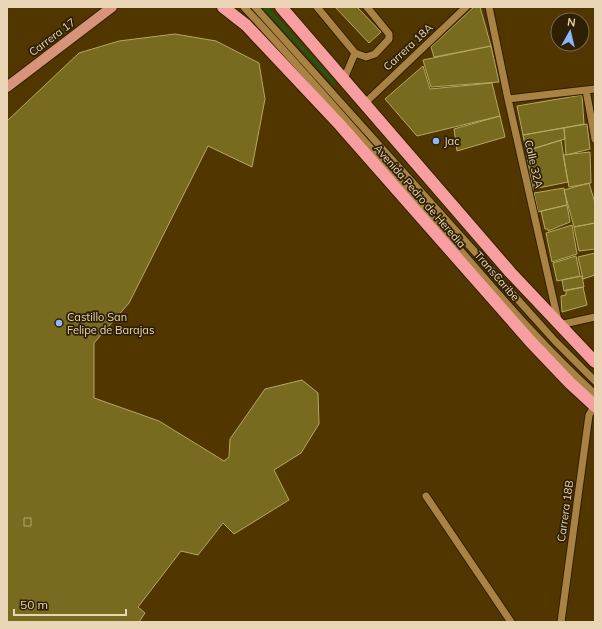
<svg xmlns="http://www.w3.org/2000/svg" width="602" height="629" viewBox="0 0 602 629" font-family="Mulish,sans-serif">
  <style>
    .green { fill: #265414 }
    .building { fill: #786a1e; stroke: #b6a861 }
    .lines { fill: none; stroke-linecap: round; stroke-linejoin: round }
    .minor-casing { stroke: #321f00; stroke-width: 9 }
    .major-casing { stroke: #321f00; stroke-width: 12 }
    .highway-casing { stroke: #321f00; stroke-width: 14 }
    .minor { stroke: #a98344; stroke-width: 7 }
    .major { stroke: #d8937b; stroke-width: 10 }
    .highway { stroke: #f79ea0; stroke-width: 12 }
    .poi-dot { fill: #8cb9fc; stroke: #2f2005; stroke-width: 1.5 }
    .labels { text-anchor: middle; stroke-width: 3.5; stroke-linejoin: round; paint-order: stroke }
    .street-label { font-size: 11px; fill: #e9d5b6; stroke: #2f2005 }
    .poi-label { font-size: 11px; fill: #e9d5b6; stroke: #2f2005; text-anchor: start }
  </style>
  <rect width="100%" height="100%" fill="#513600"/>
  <path class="green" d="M262 7H268L333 79 337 88Z"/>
  <path class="building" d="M335 7H357L381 32 369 43Z
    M474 7H480L491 46 434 57 431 47Z
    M175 34 216 41 259 63 265 99 252 167 208 146 129 303 94 343V398L159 421 224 461 229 457 230 439 265 389 302 380 318 393 319 424 301 453 274 470 289 500 234 534 223 523 198 555 181 551 138 607 145 613 139 622H7V121L79 53 119 41Z
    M491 46 499 82 431 87 423 60Z
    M423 66 430 89 492 83 500 116 417 136 385 99Z
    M582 95 584 124 523 135 517 106Z
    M500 116 505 137 457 151 454 129Z
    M587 124 590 149 566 155 564 128Z
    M564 128 565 139 526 151 523 135Z
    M561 140 568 182 533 189 526 151Z
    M590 152 591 183 569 187 563 155Z
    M589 183 595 203V223L574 227 564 190Z
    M564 188 567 205 538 212 534 193Z
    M567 205 570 222 548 231V229H545L541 211Z
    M595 223V249L579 251 574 227Z
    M572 225 577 254 552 262 546 233Z
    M595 253V275L583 279 578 257Z
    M576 256 580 276 557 281 553 263Z
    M582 276 584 287 564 291 562 280Z
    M583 287 587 305 562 312 561 296 566 295V290Z
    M24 518H31V526H24Z"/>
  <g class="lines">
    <defs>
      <path id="minor" d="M244 7C316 84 385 165 455 244 500 296 544 348 595 394
        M255 7 555 341 595 381
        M317 7 355 53 366 57 375 54 389 39V34L367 7
        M489 7 508 99 559 325 595 317
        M344 79 355 53
        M586 90 595 139
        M508 99 595 89
        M365 103 466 7
        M426 496 511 622
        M561 622 589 415 595 405"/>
      <path id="major" d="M7 87 112 7"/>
      <path id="highway" d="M223 7 246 25 340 125 530 341 570 383 595 406
        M281 7 510 272 595 362"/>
    </defs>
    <use href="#minor" class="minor-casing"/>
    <use href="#major" class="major-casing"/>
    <use href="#highway" class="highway-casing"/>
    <use href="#minor" class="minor"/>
    <use href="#major" class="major"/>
    <use href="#highway" class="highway"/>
  </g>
  <g class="poi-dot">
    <circle cx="436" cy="141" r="4"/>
    <circle cx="59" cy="323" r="4"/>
  </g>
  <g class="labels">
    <g class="street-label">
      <text transform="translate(52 37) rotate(-37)" y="4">Carrera 17</text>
      <text transform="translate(408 47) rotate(-43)" y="4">Carrera 18A</text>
      <text transform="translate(534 164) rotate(77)" y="4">Calle 32A</text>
      <text transform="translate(420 196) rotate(49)" y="4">Avenida Pedro de Heredia</text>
      <text transform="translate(497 276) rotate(49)" y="4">TransCaribe</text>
      <text transform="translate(565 511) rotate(-82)" y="4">Carrera 18B</text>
    </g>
    <g class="poi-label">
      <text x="444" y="145">Jac</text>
      <text x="67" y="321">Castillo San<tspan x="67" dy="13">Felipe de Barajas</tspan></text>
    </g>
  </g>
  <rect width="602" height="629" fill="none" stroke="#e9d5b6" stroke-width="16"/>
  <g transform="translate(570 32) rotate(8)"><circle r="19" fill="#2f2005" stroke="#79684c"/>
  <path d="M0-3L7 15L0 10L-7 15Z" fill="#8cb9fc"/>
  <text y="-6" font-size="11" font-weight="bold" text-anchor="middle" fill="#e9d5b6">N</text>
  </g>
  <path d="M14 609v6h112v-6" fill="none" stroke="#e9d5b6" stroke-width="2"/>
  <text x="20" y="609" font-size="12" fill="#e9d5b6" stroke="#2f2005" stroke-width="3" paint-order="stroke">50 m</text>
</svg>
